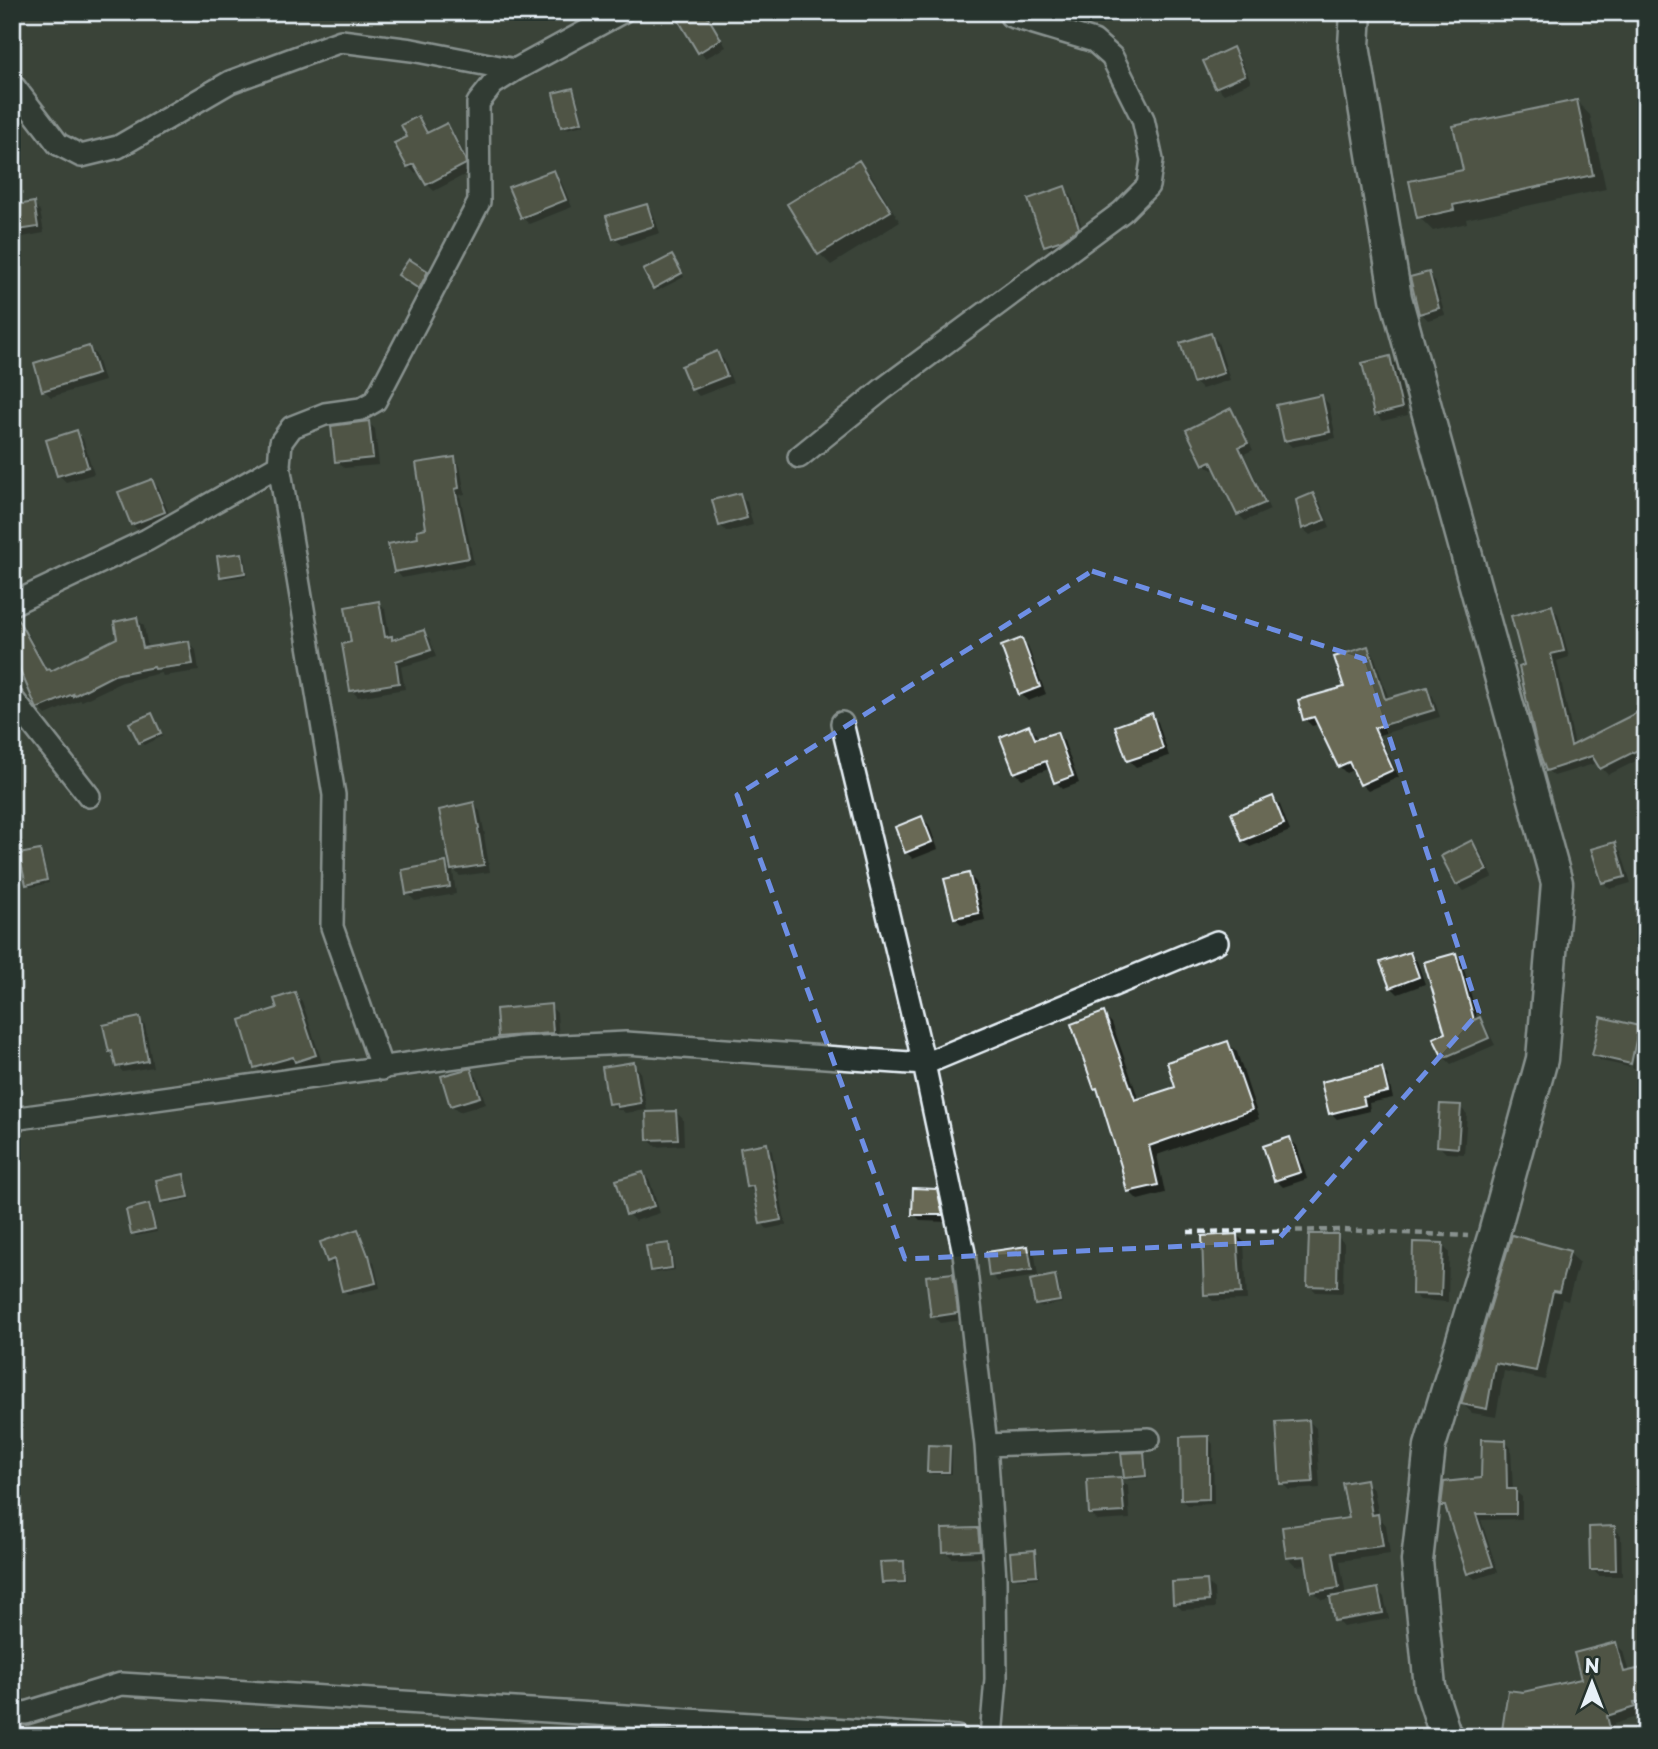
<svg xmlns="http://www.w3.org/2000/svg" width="1658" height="1749" viewBox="0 0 1658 1749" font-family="'Playpen Sans',sans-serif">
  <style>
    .shadow { fill: #0007 }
    .building { fill: #696954; stroke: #e8f1f8; stroke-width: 2 }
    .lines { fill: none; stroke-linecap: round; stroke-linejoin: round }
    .street-casing { stroke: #e8f1f8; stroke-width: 26 }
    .secondary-casing { stroke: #e8f1f8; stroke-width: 35 }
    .path { stroke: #e8f1f8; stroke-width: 4.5; stroke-dasharray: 7 5; stroke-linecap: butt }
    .street { stroke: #26332d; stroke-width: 21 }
    .secondary { stroke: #26332d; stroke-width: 30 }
    .marked { fill: none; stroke: #6e8fe5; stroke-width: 5; stroke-dasharray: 14 9; stroke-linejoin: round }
  </style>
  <rect width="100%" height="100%" fill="#3a4339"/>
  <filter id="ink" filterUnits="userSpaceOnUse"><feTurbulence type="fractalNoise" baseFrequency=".0143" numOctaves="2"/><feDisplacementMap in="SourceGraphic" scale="14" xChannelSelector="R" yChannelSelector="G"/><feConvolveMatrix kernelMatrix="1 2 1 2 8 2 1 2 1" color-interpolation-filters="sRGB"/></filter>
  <g filter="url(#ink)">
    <path class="shadow" d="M704 12 709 17 726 47 706 58 699 51Z
      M1232 50 1239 56 1251 82 1224 94 1217 87 1205 62Z
      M573 90 576 93 584 125 566 129 563 126Z
      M1576 101 1590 115 1606 189 1466 219 1467 223 1433 231 1419 217 1465 171Z
      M418 118 425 125 429 134 446 125 453 132 472 167V171L434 191 427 184 420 171 415 173 408 166Z
      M859 162 870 173 900 222 831 265 820 254Z
      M553 172 560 179 572 207 529 224 522 217Z
      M1064 188 1071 195 1085 235 1053 252 1046 245Z
      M33 204 40 211 44 233 12 239V207Z
      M646 206 653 213 660 233 622 245 615 238Z
      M675 260 684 277 657 291 654 288Z
      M427 272 430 275 422 290 403 278Z
      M1428 274 1435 281 1445 315 1428 320 1421 313Z
      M1211 335 1218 342 1230 380 1202 389 1195 382Z
      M89 348 96 355 104 381 51 397 44 390Z
      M717 353 724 360 733 383 699 396 692 389Z
      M1390 358 1397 365 1408 415 1382 421 1376 414Z
      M1322 397 1329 404 1336 438 1292 447 1285 440Z
      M1230 410 1237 417 1253 450 1244 454 1270 510 1245 521 1238 514 1216 468 1212 470 1205 464Z
      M368 422 375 429 379 465 344 468 337 461Z
      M76 432 83 439 94 474 66 482 59 475Z
      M454 459 460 466 465 494 460 495 474 564 402 578 396 571 428 529Z
      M152 481 159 488 171 519 139 531 132 524Z
      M740 495 747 502 753 525 727 532 720 525Z
      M1313 495 1320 502 1330 527 1310 535 1303 529 1298 501Z
      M242 554 245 557 247 576 224 579 221 576Z
      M378 603 385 609 390 638 395 641 424 632 430 639 436 657 401 667 405 689 358 697 351 690 353 644Z
      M1551 607 1558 614 1569 657 1557 661 1575 746 1646 710V756L1608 775 1597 763 1554 776 1547 770 1526 667Z
      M137 619 144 626 148 649 189 643 196 650 199 671 163 676 161 673 122 682 82 701 80 700 46 715 39 708 22 670 13 675 12 674V632L21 627 28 634 48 671 51 672 119 639Z
      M1021 640 1028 647 1046 694 1028 701 1021 694Z
      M1367 648 1374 655 1389 700 1426 689 1433 696 1440 717 1379 735 1399 777 1368 791 1361 784 1355 769 1346 773 1339 766 1319 724 1312 726 1305 719 1346 688Z
      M151 715 163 736 144 745 132 724Z
      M1151 715 1158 722 1169 756 1136 767 1129 760Z
      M1029 727 1036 734 1038 740 1056 734 1064 741 1079 783 1063 789 1056 782 1051 768 1022 779 1015 772Z
      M1273 798 1280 805 1290 831 1250 847 1243 840Z
      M473 804 480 811 485 835H484L490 872 460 876 453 869Z
      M922 818 929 825 938 849 913 859 906 852Z
      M1472 842 1479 849 1493 877 1464 891 1457 884Z
      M1614 844 1621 851 1631 883 1610 889 1603 882Z
      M40 852 43 855 49 883 31 887 28 884Z
      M446 864 453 871 456 894 415 901 408 894Z
      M969 875 976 882 985 920 962 925 955 918Z
      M1410 954 1417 961 1425 984 1398 994 1391 987Z
      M1455 955 1462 962 1478 1020 1486 1027 1495 1045 1451 1064 1444 1057Z
      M295 994 302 1001 322 1062 304 1068 299 1064 263 1074 256 1067 279 1009Z
      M550 1006 557 1013 559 1039 507 1043 500 1036Z
      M1103 1014 1112 1023 1139 1100 1178 1089 1228 1043 1237 1052 1259 1119 1157 1155 1165 1193 1138 1200 1129 1191 1101 1093 1096 1088Z
      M139 1019 145 1025 153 1067 123 1072 117 1066 115 1055 111 1051Z
      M1639 1028 1646 1035 1638 1070 1632 1068 1640 1030H1637L1629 1067 1601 1061 1594 1054Z
      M633 1064 640 1071 647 1110 625 1113 622 1110H617L610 1103Z
      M1381 1069 1387 1075 1393 1098 1369 1103 1370 1111 1337 1119 1331 1113Z
      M470 1070 477 1077 486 1104 459 1112 452 1105Z
      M1460 1107 1467 1114 1464 1154 1446 1153 1439 1146Z
      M676 1112 683 1119 684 1145 656 1147 649 1140Z
      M1290 1139 1297 1146 1307 1179 1283 1187 1276 1180Z
      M767 1145 772 1151 786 1225 767 1229 762 1223 755 1191H753L747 1186Z
      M643 1174 650 1181 660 1213 635 1221 628 1214Z
      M183 1176 186 1179 191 1199 165 1204 162 1201Z
      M936 1190 943 1198 949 1222 921 1221 914 1214Z
      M149 1206 152 1209 157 1232 136 1236 133 1233Z
      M357 1231 362 1237 371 1259 374 1262 380 1288 349 1295 343 1290 337 1265 334 1266 329 1261Z
      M1237 1235 1244 1242 1247 1300 1213 1301 1206 1294Z
      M1337 1236 1344 1243 1343 1293 1316 1292 1309 1285Z
      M668 1245 671 1248 675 1270 655 1273 652 1270Z
      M1442 1245 1449 1252 1448 1302 1420 1300 1413 1293Z
      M1028 1248 1035 1255 1038 1276 998 1282 991 1275Z
      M1569 1253 1579 1262 1568 1301 1562 1299 1545 1380 1504 1371 1496 1417 1472 1413 1463 1404Z
      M952 1275 959 1282 964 1320 940 1323 933 1316Z
      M1055 1277 1058 1280 1062 1303 1039 1307 1036 1304Z
      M1309 1421 1316 1428 1320 1488 1289 1490 1282 1483Z
      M1208 1438 1213 1444 1214 1504 1188 1505 1182 1500Z
      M1505 1441 1511 1448 1513 1491H1515L1522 1497V1519L1481 1520 1498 1572 1475 1579 1468 1573 1449 1512 1443 1505 1482 1480Z
      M949 1447 952 1450V1474H932L929 1471Z
      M1143 1454 1146 1457 1148 1478 1129 1480 1126 1477Z
      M1121 1479 1128 1486 1130 1519 1098 1521 1091 1514Z
      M1365 1481 1374 1490 1379 1517 1386 1525 1390 1554 1340 1561 1346 1596 1377 1590 1384 1597 1389 1619 1343 1627 1336 1620 1332 1598 1322 1600 1313 1591 1308 1565 1296 1566 1288 1558 1351 1520Z
      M1614 1528 1621 1535 1622 1576H1599L1592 1569Z
      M978 1529 985 1536 986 1557 952 1558 945 1551Z
      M1034 1552 1037 1555 1039 1578 1017 1579 1014 1576Z
      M903 1562 906 1565 907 1584 886 1585 883 1582Z
      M1207 1582 1214 1589 1215 1608 1182 1610 1175 1603Z
      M1616 1644 1623 1651 1629 1673 1646 1669V1714L1614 1724 1617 1737H1503L1523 1694 1583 1680Z
      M60 1724 88 1725 95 1732V1737H59Z"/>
    <path class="building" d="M694 12H705L721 39 698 53 679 21Z
      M1233 47 1245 75 1215 88 1203 61Z
      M573 88 582 122 561 127 553 93Z
      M1577 100 1593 175 1453 205 1454 210 1417 218 1409 181 1463 170 1453 126Z
      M418 116 427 133 447 123 465 159 466 164 426 185 414 164 407 167 394 143 407 137 401 125Z
      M859 160 891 211 818 255 787 204Z
      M554 170 566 200 521 218 508 187Z
      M1065 186 1079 228 1062 240 1044 246 1028 199Z
      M34 202 38 227 12 231V206Z
      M647 204 654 226 613 239 606 216Z
      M672 255 682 273 653 289 643 270Z
      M409 259 428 271 419 289 398 275Z
      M1429 272 1439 308 1419 314 1410 277Z
      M1211 333 1224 373 1193 383 1180 343Z
      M89 346 98 374 42 391 34 363Z
      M717 351 727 376 691 390 681 366Z
      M1390 356 1402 408 1374 415 1362 363Z
      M1322 395 1330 432 1284 441 1276 405Z
      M1231 408 1248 443 1239 447 1265 503 1237 515 1211 461 1203 465 1186 430Z
      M369 421 373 458 335 462 331 426Z
      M77 430 88 467 57 476 46 440Z
      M455 457 459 488 455 489 469 558 394 572 388 544 418 538 417 530 426 528 416 463Z
      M152 479 165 512 131 525 118 492Z
      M740 493 747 518 719 526 712 500Z
      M1313 493 1325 520 1302 529 1296 500Z
      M242 553 245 573 220 577 217 556Z
      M379 601 385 637 392 636V640L424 630 431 650 396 661 399 683 350 691 342 644 351 642 345 607Z
      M1552 605 1564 651 1551 654 1571 746 1646 708V746L1600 769 1592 756 1546 771 1537 746 1519 667 1524 665 1511 616Z
      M16 616 46 670 50 669 51 671 117 638 114 622 137 617 143 648 189 641 193 664 155 669 154 667 114 675 73 696V694L37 709 17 663 12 665V617Z
      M1022 638 1040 687 1019 695 1001 646Z
      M1368 646 1385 699 1427 687 1434 710 1374 728 1393 770 1360 785 1349 762 1338 767 1314 717 1303 720 1298 700 1344 687 1334 657Z
      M152 713 161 733 139 743 129 723Z
      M1152 713 1163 749 1127 761 1115 726Z
      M1029 725 1035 739 1057 732 1073 776 1054 783 1046 761 1014 773 1000 737Z
      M1273 796 1284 824 1242 841 1231 813Z
      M474 802 479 828 478 829 484 865 451 870 439 810Z
      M922 816 932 842 905 853 895 827Z
      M1472 840 1487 870 1456 885 1441 856Z
      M1615 842 1625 877 1602 883 1591 849Z
      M40 850 47 880 26 885 19 854Z
      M446 862 450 887 406 894 402 870Z
      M969 873 979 913 954 918 944 879Z
      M1410 952 1419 977 1390 988 1380 962Z
      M1456 953 1474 1020 1480 1017 1489 1038 1443 1058 1433 1038 1445 1033 1424 962Z
      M295 992 316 1055 295 1062 293 1057 254 1068 240 1020 277 1008 274 999Z
      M551 1004 553 1033 498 1037 496 1009Z
      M1104 1012 1135 1100 1175 1087 1167 1062 1228 1041 1252 1110 1149 1146 1158 1185 1127 1192 1121 1166 1097 1088 1094 1089 1071 1024Z
      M140 1017 148 1061 116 1067 112 1051 109 1052 103 1025Z
      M1601 1017 1639 1026 1631 1064 1592 1055Z
      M634 1062 641 1103 617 1107 616 1103 608 1104 602 1067Z
      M1382 1067 1388 1092 1363 1097 1365 1105 1329 1114 1321 1082Z
      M471 1068 480 1097 450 1106 441 1076Z
      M1440 1104 1461 1105 1458 1148 1437 1146Z
      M676 1111 678 1139 647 1140 646 1112Z
      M1290 1137 1301 1172 1274 1181 1263 1146Z
      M767 1143 781 1220 760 1224 753 1186 746 1187 740 1148Z
      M643 1172 654 1206 626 1215 616 1180Z
      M184 1174 189 1197 161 1202 156 1180Z
      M913 1188 937 1189 943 1215H912Z
      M149 1204 155 1229 131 1234 126 1210Z
      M358 1229 368 1255H369L376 1283 342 1291 334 1259 327 1262 320 1242Z
      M1237 1234 1241 1293 1204 1295 1202 1236Z
      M1309 1234H1338L1337 1287 1307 1286Z
      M1512 1235 1570 1251 1559 1292 1553 1291 1536 1371 1495 1363 1487 1409 1461 1404Z
      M1413 1242 1443 1243 1441 1295 1412 1294Z
      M669 1243 672 1268 650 1271 646 1246Z
      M1028 1246 1032 1270 989 1276 986 1252Z
      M953 1273 958 1313 931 1317 926 1276Z
      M1055 1275 1060 1301 1035 1305 1030 1280Z
      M1309 1420 1313 1482 1280 1484 1276 1422Z
      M1209 1436V1499L1181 1500 1180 1437Z
      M1482 1439 1506 1440 1507 1489H1516V1514H1476L1493 1566 1467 1574 1445 1506H1441L1444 1482 1481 1478Z
      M928 1445 950 1446 949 1472H927Z
      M1144 1452 1146 1476 1124 1478 1121 1453Z
      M1121 1477 1124 1512 1089 1514 1087 1479Z
      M1366 1479 1372 1515 1378 1514 1383 1546 1333 1552 1339 1588 1311 1592 1305 1556 1286 1558 1282 1527 1349 1518 1342 1483Z
      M1615 1526 1616 1570H1590L1589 1527Z
      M978 1528 980 1550 943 1552 942 1529Z
      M1035 1550 1037 1575 1012 1577 1010 1552Z
      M904 1561 905 1582 882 1583 880 1562Z
      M1207 1580 1209 1601 1173 1604 1172 1582Z
      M1378 1588 1383 1613 1334 1621 1330 1597Z
      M1616 1642 1624 1672 1646 1667V1700L1634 1703 1635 1707 1607 1716 1612 1737H1501L1508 1690 1523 1692 1581 1679 1574 1653Z"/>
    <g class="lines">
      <defs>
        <path id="street" d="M12 84 58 144 81 156 118 147 230 82 341 41 412 50 515 70
          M799 457 883 389 1122 212 1148 186 1152 160 1143 119 1112 57 1094 41 1011 16 1010 12
          M12 604 147 540 279 465
          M12 698 89 796
          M842 723 924 1064 964 1253 986 1445 995 1579 996 1679 991 1737
          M382 1069 332 927 334 795 279 465 281 442 292 427 325 414 361 409 375 401 382 388 479 202 478 103 493 84 515 70 622 12
          M12 1119 520 1048 626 1043 924 1064 1217 942
          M986 1445 1149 1439
          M12 1712 26 1713 121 1684 957 1737"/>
        <path id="secondary" d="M1356 12 1354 46 1396 298 1557 883 1542 1059 1493 1237 1430 1446 1417 1561 1430 1687 1445 1734 1448 1737"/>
      </defs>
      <use href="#street" class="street-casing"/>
      <use href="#secondary" class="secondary-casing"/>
      <path class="path" d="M1188 1232 1343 1230 1468 1236"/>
      <use href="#street" class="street"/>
      <use href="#secondary" class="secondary"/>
    </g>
  </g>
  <path d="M0 0H1658V1749H0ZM1092 571 1364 659 1479 1012 1276 1242 905 1259 737 795Z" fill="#3a4339" fill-opacity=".55" fill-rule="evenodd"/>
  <path class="marked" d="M1092 571 1364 659 1479 1012 1276 1242 905 1259 737 795Z"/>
  <rect width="1658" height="1749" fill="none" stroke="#26332d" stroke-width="42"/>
  <rect x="21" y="21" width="1616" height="1707" fill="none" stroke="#e8f1f8" stroke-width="2.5" filter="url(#ink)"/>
  <g transform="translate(1592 1683)" stroke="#26332d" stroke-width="5" paint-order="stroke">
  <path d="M0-5L12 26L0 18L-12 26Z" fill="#e8f1f8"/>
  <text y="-10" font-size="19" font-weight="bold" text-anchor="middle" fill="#e8f1f8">N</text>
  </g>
</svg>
